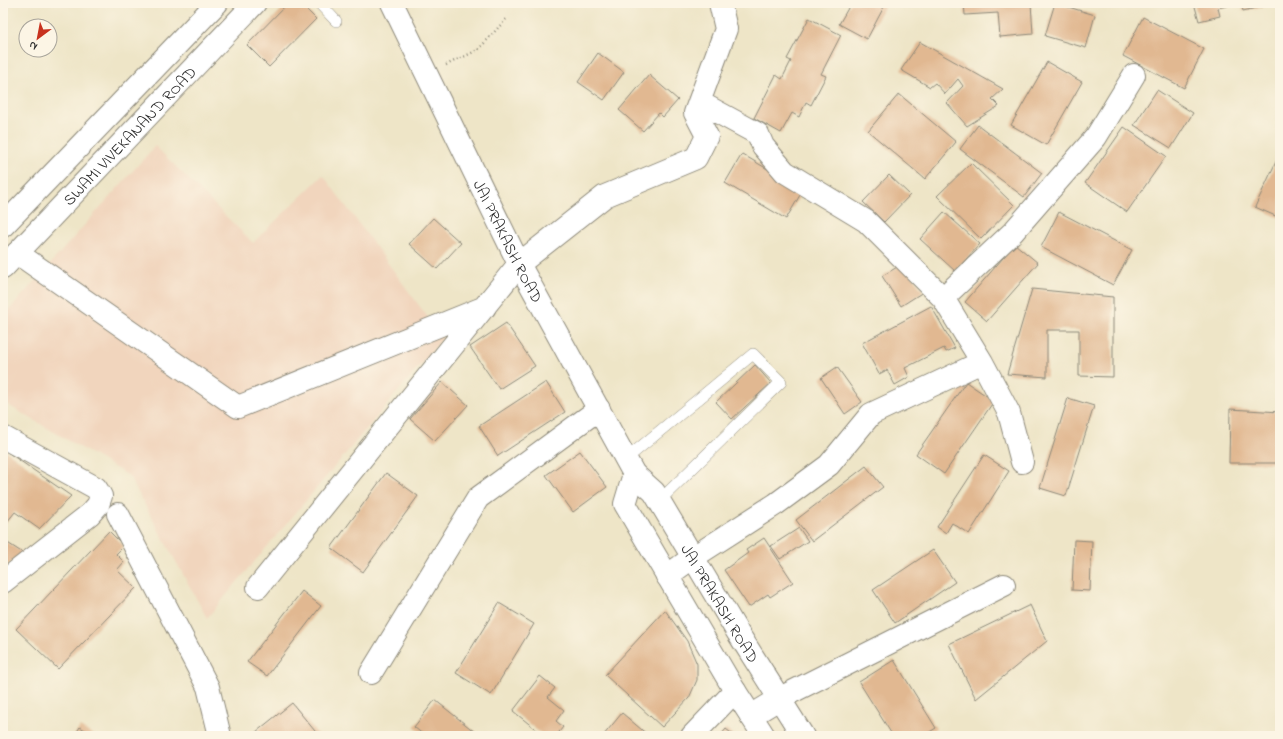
<svg xmlns="http://www.w3.org/2000/svg" width="1283" height="739" viewBox="0 0 1283 739" font-family="'Indie Flower',sans-serif">
  <style>
    .built { fill: #f1d5bd }
    .building { fill: #e1b891 }
    .lines { fill: none; stroke-linecap: round; stroke-linejoin: round }
    .lane-casing { stroke: #8c8879; stroke-width: 12 }
    .street-casing { stroke: #8c8879; stroke-width: 24 }
    .secondary-casing { stroke: #8c8879; stroke-width: 24 }
    .primary-casing { stroke: #8c8879; stroke-width: 24 }
    .path { stroke: #8c8879; stroke-width: 2.5; stroke-dasharray: 1 3; stroke-linecap: butt }
    .lane { stroke: #fff; stroke-width: 11 }
    .street { stroke: #fff; stroke-width: 22 }
    .secondary { stroke: #fff; stroke-width: 22 }
    .primary { stroke: #fff; stroke-width: 22 }
    .labels { text-anchor: middle; stroke-width: 3.5; stroke-linejoin: round; paint-order: stroke }
    .street-label { font-size: 16px; fill: #2b2b2b; stroke: #fcf5e5 }
  </style>
  <rect width="100%" height="100%" fill="#fcf5e5"/>
  <filter id="ink" filterUnits="userSpaceOnUse"><feTurbulence type="fractalNoise" baseFrequency=".025" numOctaves="2"/><feDisplacementMap in="SourceGraphic" scale="8" xChannelSelector="R" yChannelSelector="G"/><feConvolveMatrix kernelMatrix="1 2 1 2 8 2 1 2 1" color-interpolation-filters="sRGB"/></filter>
  <filter id="wash" filterUnits="userSpaceOnUse"><feTurbulence type="fractalNoise" baseFrequency=".012" numOctaves="4" result="noise"/><feDisplacementMap in="SourceGraphic" scale="16" xChannelSelector="R" yChannelSelector="G"/><feGaussianBlur stdDeviation="0.9" result="paint"/><feColorMatrix in="noise" values="0 0 0 0 0 0 0 0 0 0 0 0 0 0 0 0 0 1.4 0 .05"/><feComposite in="paint" operator="in"/></filter>
  <g filter="url(#wash)">
    <rect width="100%" height="100%" fill="#eee5c7"/>
    <path class="built" d="M155 146 253 243 323 175 443 338 207 618 129 476 3 402V317Z"/>
    <g id="blocks">
      <path class="building" d="M288 3H300L316 19 269 67 247 45Z
        M851 3H886L867 39 839 24Z
        M964 3H1031L1033 34 1000 37 998 13 965 15Z
        M1055 3 1095 15 1086 48 1045 36Z
        M1194 3H1235V4L1218 8 1220 16 1199 21Z
        M1241 3H1263L1264 6 1243 11Z
        M1143 17 1204 49 1184 88 1123 56Z
        M809 18 841 35 821 74 826 76 811 105 806 102 799 117 792 113 781 133 754 118 776 75 782 79 791 61 787 59Z
        M920 42 1003 89 992 99 999 106 967 126 947 103 963 86 958 79 945 94 935 83 930 87 901 70Z
        M598 53 624 72 604 100 578 82Z
        M1047 62 1082 82 1046 145 1011 125Z
        M649 75 678 100 663 117 659 113 643 131 619 110Z
        M1157 90 1193 113 1171 148 1134 125Z
        M899 94 956 142 925 179 868 131Z
        M978 125 1042 173 1024 197 960 149Z
        M1124 127 1166 156 1127 212 1085 183Z
        M1280 153V218L1255 207Z
        M742 154 803 190 786 219 725 183Z
        M971 163 1014 205 981 239 937 196Z
        M889 175 910 195 884 222 863 202Z
        M944 212 980 244 955 271 920 239Z
        M1059 212 1132 250 1113 285 1041 247Z
        M433 218 461 243 437 269 409 244Z
        M1015 244 1038 263 987 321 965 302Z
        M904 263 923 292 901 306 882 276Z
        M1032 289 1113 297V377L1079 376V330H1047V377L1007 374Z
        M931 306 955 348 946 352 944 348 905 368 909 377 895 385 887 370 879 374 862 343Z
        M506 323 535 366 499 389 470 347Z
        M755 365 771 383 732 419 716 402Z
        M837 367 862 402 845 414 821 378Z
        M442 382 468 405 435 441 410 419Z
        M546 382 565 412 498 456 479 426Z
        M966 382 994 401 944 474 916 454Z
        M1068 398 1094 406 1066 496 1040 488Z
        M1230 409 1280 412V463H1229Z
        M3 449 71 496 39 529 15 512 3 527Z
        M580 451 607 487 573 512 546 475Z
        M984 455 1009 471 969 534 952 523 946 533 937 527Z
        M866 466 883 487 812 541 796 520Z
        M386 473 418 496 363 572 331 548Z
        M799 528 808 541 780 559 771 546Z
        M109 531 124 546 116 554 124 562 117 570 136 588 58 669 16 629Z
        M764 538 793 582 770 597 768 594 749 607 724 570 748 553 746 550Z
        M3 540 23 553 3 569Z
        M1074 540 1092 541 1090 591 1072 590Z
        M933 550 955 582 895 623 873 590Z
        M302 591 321 606 267 676 247 662Z
        M499 603 534 624 491 695 456 673Z
        M1030 605 1047 641 976 699 949 644Z
        M665 610 687 641 697 664V680L689 698 662 727 605 675Z
        M894 660 936 728 923 736H893L859 682Z
        M540 676 555 688 548 697 564 710 556 721 563 727 556 736H544L513 711Z
        M435 700 480 736H425L414 727Z
        M292 703 319 736H251Z
        M622 713 649 736H603Z
        M80 727 95 736H74Z
        M726 729 735 736H720Z"/>
    </g>
  </g>
  <g filter="url(#ink)">
    <use href="#blocks" fill-opacity="0" stroke="#8c8879" stroke-width="1"/>
    <g class="lines">
      <defs>
        <path id="lane" d="M319 3 336 21
          M626 459 753 354 781 382 659 501"/>
        <path id="street" d="M699 102 758 134 763 146 785 172 866 221 943 298 982 362 1009 413 1022 462
          M17 253 238 407 485 307
          M943 298 1013 232 1096 137 1134 75
          M3 437 96 488 101 496 98 505 90 514 3 582
          M118 514 208 687 220 736
          M667 576 692 558 776 504 829 465 871 414 982 362
          M258 587 519 264 605 196 696 158 707 136 695 113 726 29 720 3
          M371 673 478 498 599 409
          M751 716 782 697 1004 585"/>
        <g id="secondary">
          <path id="s1" d="M392 3 519 264 634 474 654 492 738 633 803 736"/>
          <path d="M634 474 625 504 735 691 764 736"/>
          <path d="M692 736 735 691"/>
        </g>
        <g id="primary">
          <path d="M3 226 217 3"/>
          <path id="s2" d="M3 268 255 3"/>
        </g>
      </defs>
      <use href="#lane" class="lane-casing"/>
      <use href="#street" class="street-casing"/>
      <use href="#secondary" class="secondary-casing"/>
      <use href="#primary" class="primary-casing"/>
      <path class="path" d="M446 65 478 50 507 18"/>
      <use href="#lane" class="lane"/>
      <use href="#street" class="street"/>
      <use href="#secondary" class="secondary"/>
      <use href="#primary" class="primary"/>
    </g>
  </g>
  <g class="labels">
    <g class="street-label">
      <text dy="6" stroke="none"><textPath href="#s2" startOffset="183">SWAMI VIVEKANAND ROAD</textPath></text>
      <text dy="6" stroke="none"><textPath href="#s1" startOffset="265">JAI PRAKASH ROAD</textPath></text>
      <text dy="6" stroke="none"><textPath href="#s1" startOffset="686">JAI PRAKASH ROAD</textPath></text>
    </g>
  </g>
  <rect width="1283" height="739" fill="none" stroke="#fcf5e5" stroke-width="16"/>
  <g transform="translate(38 38) rotate(212)"><circle r="19" fill="#fcf5e5" stroke="#a8a49b"/>
  <path d="M0-3L7 15L0 10L-7 15Z" fill="#c8321e"/>
  <text y="-6" font-size="11" font-weight="bold" text-anchor="middle" fill="#2b2b2b">N</text>
  </g>
</svg>
